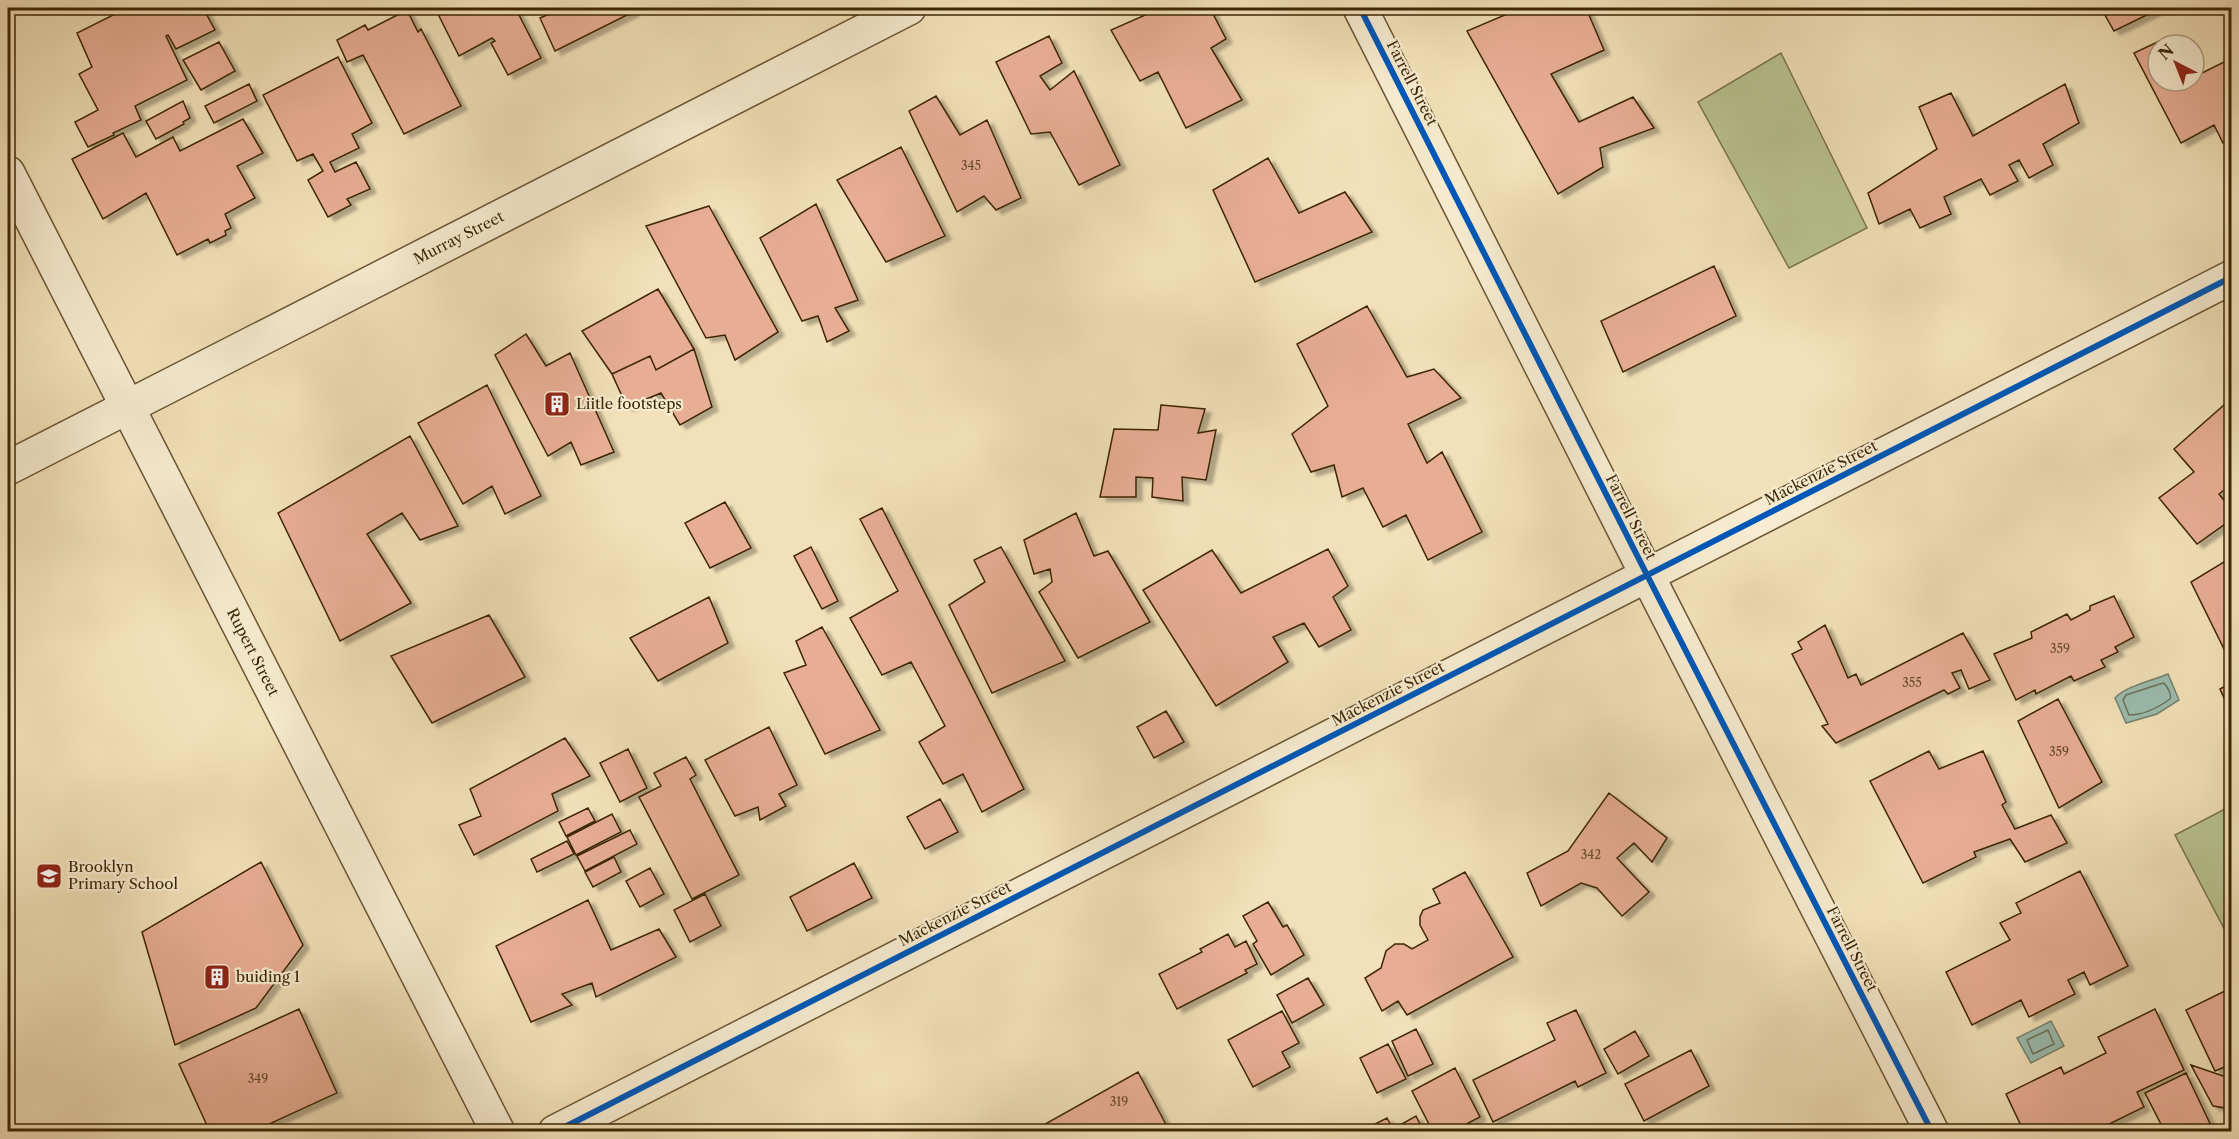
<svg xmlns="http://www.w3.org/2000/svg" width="2239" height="1139" viewBox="0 0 2239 1139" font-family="'Libre Caslon Text',serif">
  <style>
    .green { fill: #b8c390; stroke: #7a744a; stroke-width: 1.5 }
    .water { fill: #9bbdb0; stroke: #75816c; stroke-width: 1.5 }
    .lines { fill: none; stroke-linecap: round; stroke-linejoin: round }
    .shore { stroke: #6c725a; stroke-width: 1.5 }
    .building { fill: #e8ae94; stroke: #3d2605; stroke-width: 1.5; filter: url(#shadow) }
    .minor-casing { stroke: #6a5532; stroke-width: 36 }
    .minor { stroke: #f7ecd1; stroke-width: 33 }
    .cycleway-casing { stroke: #f7ecd1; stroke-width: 10 }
    .cycleway { stroke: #0057b8; stroke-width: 6 }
    .labels { text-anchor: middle; stroke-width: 4.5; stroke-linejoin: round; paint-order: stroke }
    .number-label { font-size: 12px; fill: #684829 }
    .street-label { font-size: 15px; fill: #3d2605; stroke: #f7ecd1 }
    .poi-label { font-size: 15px; fill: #3d2605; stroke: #f7ecd1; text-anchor: start }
  </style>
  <defs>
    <filter id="shadow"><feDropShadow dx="6" dy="4" stdDeviation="1.5" flood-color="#0004"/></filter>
  </defs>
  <rect width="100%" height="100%" fill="#f2e1b8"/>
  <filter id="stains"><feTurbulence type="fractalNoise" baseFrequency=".00333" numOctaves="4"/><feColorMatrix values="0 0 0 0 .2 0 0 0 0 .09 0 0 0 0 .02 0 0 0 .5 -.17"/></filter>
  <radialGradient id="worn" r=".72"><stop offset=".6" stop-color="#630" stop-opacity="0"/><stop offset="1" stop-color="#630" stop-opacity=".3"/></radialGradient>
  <path class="green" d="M1781 53 1867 228 1789 268 1698 102Z
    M2225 809 2232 821V937L2229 938 2175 835Z"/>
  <path class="water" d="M2168 674 2179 700 2157 714 2126 723 2115 698C2126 686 2151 681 2168 674Z
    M2051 1021 2064 1046 2031 1063 2017 1038Z"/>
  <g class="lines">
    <path class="shore" d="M2163 683C2167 685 2172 695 2170 699 2159 707 2143 715 2129 715L2123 700 2126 695Z
      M2048 1030 2054 1044 2033 1054 2027 1040Z"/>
  </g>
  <path class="building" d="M127 8H203L215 30 176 49 168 35 166 36 187 80 135 106 141 120 113 133 114 135 88 147 75 122 98 110 79 74 92 67 77 33Z
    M435 8H519L520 9 517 11 541 58 508 75 491 43 495 41 492 38 459 56Z
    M563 8H630L633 12 555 51 540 18Z
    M1161 8H1210L1226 39 1211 48 1242 100 1186 128 1158 72 1140 81 1111 30Z
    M1521 8H1586L1604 50 1551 74 1579 122 1633 97 1654 128 1600 148 1603 167 1558 194 1467 31Z
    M2101 8H2161L2114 31Z
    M407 10 418 32 421 29 461 106 404 134 363 55 347 62 337 40 365 25 368 30Z
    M1049 36 1062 63 1040 76 1050 90 1074 71 1120 165 1079 185 1050 132 1031 134 996 62Z
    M2168 37 2173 45H2158V81H2194V77L2232 58V139L2223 143 2214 125 2181 143 2134 53Z
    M219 42 235 71 201 90 183 60Z
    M338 57 372 123 352 134 359 148 330 162 335 172 356 162 370 189 347 199 351 205 328 217 308 180 323 171 313 154 297 161 263 95Z
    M249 84 257 101 214 123 205 106Z
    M2065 84 2079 123 2043 144 2053 165 2029 178 2019 160 2009 165 2018 181 1990 195 1981 179 1944 197 1951 214 1920 228 1910 209 1879 224 1868 193 1937 149 1919 107 1951 93 1973 136Z
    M936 96 960 135 987 120 1021 198 996 210 984 196 957 212 909 111Z
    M183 101 190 118 183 122 184 124 156 139 146 121Z
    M243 119 263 153 237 166 255 198 225 214 231 228 225 231 226 235 210 243 208 239 177 255 146 193 103 219 72 159 123 133 136 157 173 137 180 151Z
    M901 147 945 236 886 262 837 180Z
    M1268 158 1299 213 1345 192 1372 232 1255 282 1213 190Z
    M816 204 858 300 835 308 849 331 827 342 818 316 802 321 760 238Z
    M709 206 778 332 735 360 725 335 706 338 646 226Z
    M1714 266 1736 316 1623 372 1601 321Z
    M658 289 694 349 656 370 650 356 612 374 582 331Z
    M1367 306 1407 377 1434 369 1461 398 1408 424 1427 463 1442 452 1482 532 1428 560 1406 515 1383 527 1363 488 1342 497 1334 465 1311 472 1292 434 1328 406 1297 344Z
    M526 334 546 366 570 353 614 452 581 465 571 442 548 456 495 355Z
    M694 349 712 407 680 425 661 393 627 407 612 374 650 356 656 370Z
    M487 385 541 496 505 514 492 486 463 504 418 423Z
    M2232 398V484L2219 494 2232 510V519L2197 544 2159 498 2194 472 2174 449Z
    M1161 405 1205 409 1198 433 1216 430 1206 480 1182 477 1183 501 1152 497 1153 478 1136 477V497H1100L1114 429 1158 430Z
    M410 436 458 526 420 540 402 513 367 534 411 603 340 641 278 513Z
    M725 502 751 548 710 568 685 523Z
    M882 508 1024 789 982 812 963 774 943 784 919 742 945 726 911 662 882 675 850 618 898 591 860 519Z
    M1076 513 1094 556 1108 551 1150 622 1078 658 1039 592 1052 582 1050 569 1034 574 1024 540Z
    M811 547 838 601 822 609 794 556Z
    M1001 547 1065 661 992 693 949 605 985 582 974 560Z
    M1328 549 1348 586 1333 597 1351 630 1319 647 1304 623 1273 637 1288 662 1216 706 1143 590 1212 550 1241 593Z
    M2232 557V648L2225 651 2191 582Z
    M2114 596 2134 637 2115 647 2118 652 2101 660 2105 667 2074 681 2071 676 2036 694 2035 690 2016 700 1994 654 2032 638 2031 632 2067 614 2071 620 2090 610V606Z
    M709 597 728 643 658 681 630 638Z
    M489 615 525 677 432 723 391 656Z
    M1825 625 1848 678 1856 674 1861 685 1963 633 1990 680 1969 689 1961 670 1952 673 1960 688 1948 694 1944 690 1836 743 1822 726 1828 724 1792 654 1802 649 1798 642Z
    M822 627 880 730 825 754 784 673 806 665 796 641Z
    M2232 682V716L2220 689Z
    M2058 699 2102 782 2059 808 2018 721Z
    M1166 711 1184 742 1154 758 1137 727Z
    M769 727 797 785 779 794 786 806 760 820 758 807 735 816 705 760Z
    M565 738 590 776 552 794 558 811 474 855 459 825 481 816 470 789Z
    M628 749 647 788 620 802 600 763Z
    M1929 751 1939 769 1983 751 2006 802 2002 805 2015 829 2051 815 2067 843 2025 862 2010 839 1974 852 1976 857 1923 883 1870 781Z
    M686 757 696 775 690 779 739 875 692 899 639 797 661 786 654 773Z
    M1609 793 1667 838 1652 862 1634 843 1617 858 1649 892 1622 916 1597 888 1581 883 1541 906 1527 873 1568 851Z
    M940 799 958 832 925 849 907 817Z
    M588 808 595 821 566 836 559 822Z
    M612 814 621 832 576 855 567 837Z
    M630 830 637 844 585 871 577 856Z
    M567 841 574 854 537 872 531 859Z
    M614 857 621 872 593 887 585 872Z
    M261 862 303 945 256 1008 175 1045 142 932Z
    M854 863 872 898 807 931 790 897Z
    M650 868 664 894 640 907 626 881Z
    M2080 871 2128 966 2090 985 2084 972 2068 980 2075 994 2029 1017 2021 1000 1972 1025 1946 972 2010 940 2000 923 2021 913 2016 903Z
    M1465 872 1513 957 1407 1015 1398 1001 1382 1011 1365 978 1381 968 1386 951 1395 944H1404L1412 949 1428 940 1420 925V917L1423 910 1440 903 1433 889Z
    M705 894 721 926 690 942 674 910Z
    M588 900 611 950 659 929 676 957 596 997 592 983 562 994 572 1005 531 1022 496 946Z
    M1268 902 1283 927 1287 925 1304 955 1271 975 1253 944 1257 941 1243 916Z
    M1228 934 1235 947 1246 941 1257 964 1245 970 1247 973 1177 1009 1159 974 1202 952 1200 949Z
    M1308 978 1324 1005 1292 1023 1277 995Z
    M2231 988 2232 1064 2215 1071 2186 1010Z
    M299 1009 337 1093 269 1124 273 1132H210L179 1064Z
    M2155 1009 2184 1070 2137 1092 2144 1107 2093 1132H2076L2074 1127 2065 1132H2024L2006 1094 2061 1067 2064 1074 2106 1053 2098 1037Z
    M1576 1010 1606 1073 1578 1087 1575 1081 1493 1122 1473 1080 1555 1040 1547 1023Z
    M1282 1011 1299 1043 1282 1052 1290 1067 1253 1087 1228 1040Z
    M1416 1029 1433 1064 1408 1076 1392 1041Z
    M1635 1031 1649 1056 1618 1074 1604 1049Z
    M1388 1044 1406 1079 1377 1093 1360 1058Z
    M1691 1050 1709 1086 1644 1121 1625 1084Z
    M2191 1065 2232 1079V1109L2213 1106Z
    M1455 1068 1480 1117 1451 1132H1433L1412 1091Z
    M1138 1072 1170 1132H1031Z
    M2186 1073 2214 1132H2165L2145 1093Z
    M1416 1116 1424 1132H1364L1363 1130 1387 1118 1393 1129Z"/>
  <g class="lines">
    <defs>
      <g id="minor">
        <path d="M1360 8 1647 575 1932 1132"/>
        <path id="s1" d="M8 173 498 1132"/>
        <path id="s2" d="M8 468 909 8"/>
        <path d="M555 1132 2232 277"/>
      </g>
    </defs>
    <use href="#minor" class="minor-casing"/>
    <use href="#minor" class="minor"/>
    <defs>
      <path id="cycleway" d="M1360 8 1647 575 1932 1132
        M555 1132 2232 277"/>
    </defs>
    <use href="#cycleway" class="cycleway-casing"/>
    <use href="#cycleway" class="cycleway"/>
  </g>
  <defs>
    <symbol id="building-square" viewBox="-11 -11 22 22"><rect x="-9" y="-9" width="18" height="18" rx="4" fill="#8f2418" stroke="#f7ecd1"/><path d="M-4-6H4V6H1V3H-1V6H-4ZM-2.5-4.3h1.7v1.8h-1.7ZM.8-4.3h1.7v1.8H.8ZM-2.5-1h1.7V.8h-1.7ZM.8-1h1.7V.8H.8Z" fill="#fff"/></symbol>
    <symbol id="school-square" viewBox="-11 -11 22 22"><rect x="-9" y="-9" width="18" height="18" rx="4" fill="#8f2418" stroke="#f7ecd1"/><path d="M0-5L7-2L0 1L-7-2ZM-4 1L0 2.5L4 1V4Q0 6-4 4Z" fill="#fff"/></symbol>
  </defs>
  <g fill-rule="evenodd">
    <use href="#building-square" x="542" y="389" width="30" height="30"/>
    <use href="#school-square" x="34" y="861" width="30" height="30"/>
    <use href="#building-square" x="202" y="962" width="30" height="30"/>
  </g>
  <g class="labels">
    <g class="number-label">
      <text x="971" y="170">345</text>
      <text x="2060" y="653">359</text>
      <text x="1912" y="687">355</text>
      <text x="2059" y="756">359</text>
      <text x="1591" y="859">342</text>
      <text x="258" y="1083">349</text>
      <text x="1119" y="1106">319</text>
    </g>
    <g class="street-label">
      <text transform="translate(1412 83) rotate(63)" y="5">Farrell Street</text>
      <text dy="5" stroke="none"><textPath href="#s2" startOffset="506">Murray Street</textPath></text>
      <text transform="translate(1821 473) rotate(-27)" y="5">Mackenzie Street</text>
      <text transform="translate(1631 517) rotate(63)" y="5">Farrell Street</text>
      <text dy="5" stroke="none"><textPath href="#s1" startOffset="538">Rupert Street</textPath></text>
      <text transform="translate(1388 694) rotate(-27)" y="5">Mackenzie Street</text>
      <text transform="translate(955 914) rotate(-27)" y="5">Mackenzie Street</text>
      <text transform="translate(1852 949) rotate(63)" y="5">Farrell Street</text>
    </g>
    <g class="poi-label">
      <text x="576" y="409">Liitle footsteps</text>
      <text x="68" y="872">Brooklyn<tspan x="68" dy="17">Primary School</tspan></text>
      <text x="236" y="982">buiding 1</text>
    </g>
  </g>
  <rect width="2239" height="1139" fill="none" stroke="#f2e1b8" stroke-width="30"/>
  <rect x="9" y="9" width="2221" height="1121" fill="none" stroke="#3d2605" stroke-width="3"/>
  <rect x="15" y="15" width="2209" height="1109" fill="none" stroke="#3d2605" stroke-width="1.5"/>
  <g transform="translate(2176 63) rotate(318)"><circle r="28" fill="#f7ecd1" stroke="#ad9d7f" stroke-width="1.5"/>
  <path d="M0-4.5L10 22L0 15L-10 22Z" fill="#8f2418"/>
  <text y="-9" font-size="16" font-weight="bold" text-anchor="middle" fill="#3d2605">N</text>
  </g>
  <rect width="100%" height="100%" filter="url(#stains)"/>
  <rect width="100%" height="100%" fill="url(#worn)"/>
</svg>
